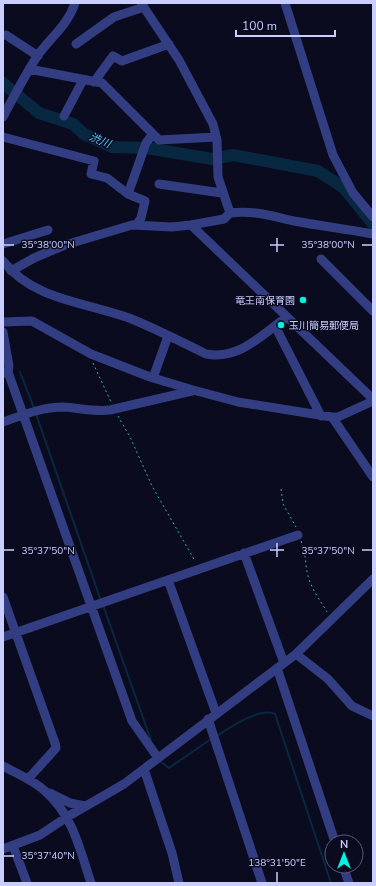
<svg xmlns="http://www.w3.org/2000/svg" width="376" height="886" viewBox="0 0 376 886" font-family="'Nunito Sans','Noto Sans JP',sans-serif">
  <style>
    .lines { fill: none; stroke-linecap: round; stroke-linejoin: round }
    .stream { stroke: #082842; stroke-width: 2 }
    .river { stroke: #082842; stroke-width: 12 }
    .path { stroke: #25b894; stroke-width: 1; stroke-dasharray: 2 3; stroke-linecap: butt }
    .minor { stroke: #333e82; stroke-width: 9 }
    .ticks { fill: none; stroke: #caceff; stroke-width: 1.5 }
    .poi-dot { fill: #00f5e1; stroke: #0b0b20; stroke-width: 1.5 }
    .labels { text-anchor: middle; stroke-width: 3; stroke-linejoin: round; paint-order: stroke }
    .poi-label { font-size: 10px; fill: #caceff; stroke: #0b0b20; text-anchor: end }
    .water-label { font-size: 11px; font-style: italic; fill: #58d0ff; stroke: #0b0b20 }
    .ticks-label { font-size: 10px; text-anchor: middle; fill: #caceff; stroke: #0b0b20; stroke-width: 3; stroke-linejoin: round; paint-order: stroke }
  </style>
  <rect width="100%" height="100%" fill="#0b0b20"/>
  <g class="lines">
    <path class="stream" d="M20 372 34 408
      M36 414 101 601
      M103 605 151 740
      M217 736C230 727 260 707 275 714L331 883
      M161 762 169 768 211 739"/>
    <path class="river" d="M3 83 39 113 73 124 84 134 112 147 147 148 212 159
      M223 157 233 155 318 171 344 188 373 224"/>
    <path class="path" d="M93 363 111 402
      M118 416 131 439 152 486 195 561
      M281 489 283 504 296 527
      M301 541C306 553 305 564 308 576 312 590 320 600 327 612"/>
    <path class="minor" d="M141 3 179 60 213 124 217 140 218 177 230 213
      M285 3 333 155 353 193 373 217
      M6 35 38 56
      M76 44 114 17 144 7
      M29 69 102 83 159 140 216 137
      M94 82 113 56 122 61 169 44
      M64 116 83 80
      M3 117C14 96 25 75 38 55 51 37 68 25 75 3
      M3 137 94 161 91 174 107 178 128 194 146 143 152 135
      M159 184 222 193
      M128 194 145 201 141 218 136 225
      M191 225 373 399
      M3 244 48 230
      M321 259 373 311
      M3 261C35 302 89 302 134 320 158 330 182 342 206 354 240 360 261 335 287 317
      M11 271 34 258 65 245 132 225 172 227 191 225 224 219 230 213C253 210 272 216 294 221 320 226 347 229 373 234
      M3 322 32 321 91 354 150 377 193 390 238 402 332 417H338L373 401
      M275 326 321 416
      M3 332 9 366 8 372
      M3 373 8 372 132 721 158 758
      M153 378 168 336
      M332 417 373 477
      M3 422C23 415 42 407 63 407 79 408 94 412 110 410L192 391
      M244 553 284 663
      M168 580 216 713
      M3 597 55 743 56 748 28 779
      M3 637 298 535
      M296 654 328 679 352 706 373 716
      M277 668 335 842
      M208 719 262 883
      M3 766C17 774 33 780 45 791 73 815 80 850 91 883
      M144 769 172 853 179 883
      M50 793 70 803 85 806
      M13 846 27 883
      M3 849 40 835 67 817 124 784 296 654 373 579
      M343 866 349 883"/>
  </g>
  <path class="ticks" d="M277 238V252M4 245H14M270 245H284M362 245H372M277 543V557M4 550H14M270 550H284M362 550H372M4 856H14M277 872V882"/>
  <g class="poi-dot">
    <circle cx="303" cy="300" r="4"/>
    <circle cx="281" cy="325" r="4"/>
  </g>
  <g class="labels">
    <g class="poi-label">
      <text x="295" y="304">竜王南保育園</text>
      <text x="289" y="329" text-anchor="start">玉川簡易郵便局</text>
    </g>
    <g class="water-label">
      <text transform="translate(100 140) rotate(23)" y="4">渋川</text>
    </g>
  </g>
  <g class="ticks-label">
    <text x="48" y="248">35°38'00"N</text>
    <text x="328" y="248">35°38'00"N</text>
    <text x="48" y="554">35°37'50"N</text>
    <text x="328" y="554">35°37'50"N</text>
    <text x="48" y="859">35°37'40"N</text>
    <text x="277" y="866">138°31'50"E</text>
  </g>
  <rect width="376" height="886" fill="none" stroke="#caceff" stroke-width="8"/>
  <g transform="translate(344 854)"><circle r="19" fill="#0b0b20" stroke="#575979"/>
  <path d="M0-3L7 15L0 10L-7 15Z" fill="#00f5e1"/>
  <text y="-6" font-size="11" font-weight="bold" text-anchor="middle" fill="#caceff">N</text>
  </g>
  <path d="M236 30v6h99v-6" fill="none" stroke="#caceff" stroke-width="2"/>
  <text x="242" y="30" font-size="12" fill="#caceff" stroke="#0b0b20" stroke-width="3" paint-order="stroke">100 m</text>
</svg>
